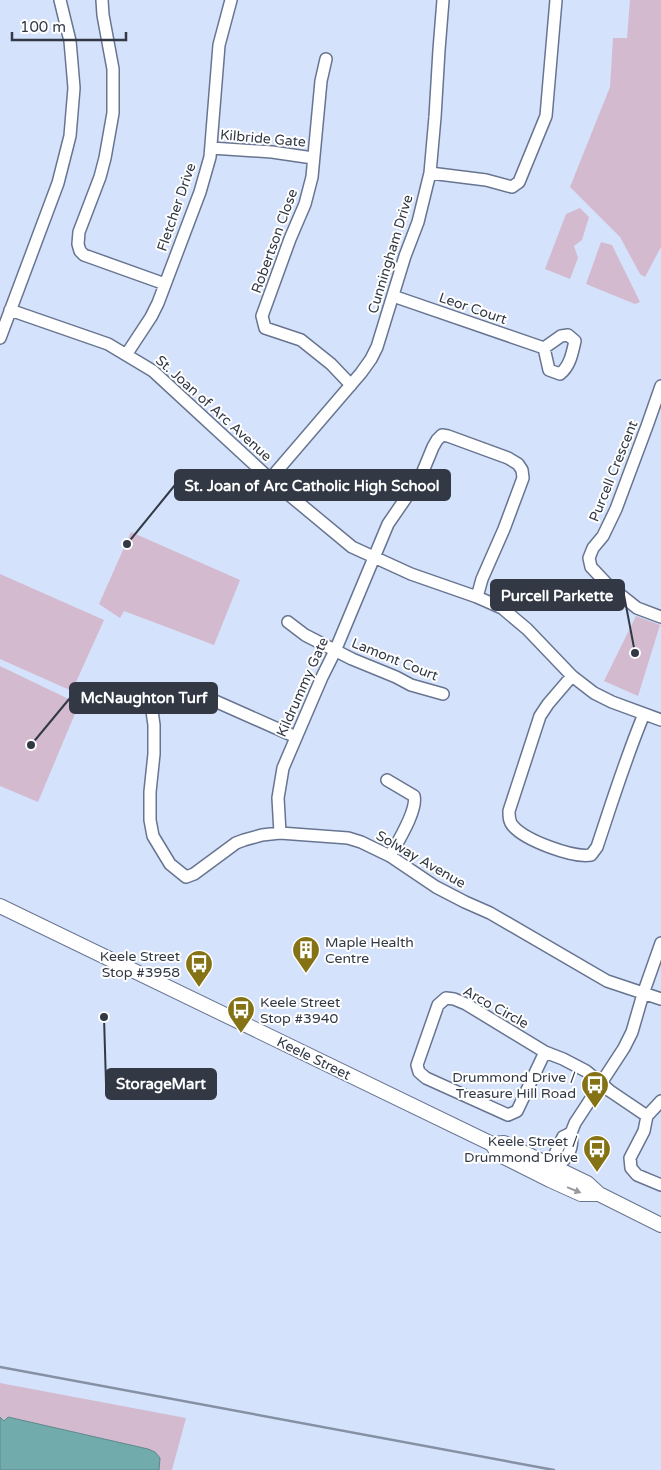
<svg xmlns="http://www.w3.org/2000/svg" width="661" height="1470" viewBox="0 0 661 1470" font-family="'Varela Round',sans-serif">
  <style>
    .green { fill: #d3bacf }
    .water { fill: #71abac; stroke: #5e898d }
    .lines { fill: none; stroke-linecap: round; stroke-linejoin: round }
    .minor-casing { stroke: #677591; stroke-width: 14 }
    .major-casing { stroke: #677591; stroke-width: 16 }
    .minor { stroke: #fff; stroke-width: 11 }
    .major { stroke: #fff; stroke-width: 14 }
    .rail { stroke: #8690a3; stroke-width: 2.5 }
    .oneway { fill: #989ca2 }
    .labels { text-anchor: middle; stroke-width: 4; stroke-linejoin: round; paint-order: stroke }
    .street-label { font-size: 14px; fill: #323945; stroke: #fff }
    .poi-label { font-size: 14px; fill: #323945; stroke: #fff; text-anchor: end }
    .leader { fill: none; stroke: #323945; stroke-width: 2 }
    .callout-dot { fill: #323945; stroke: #fff; stroke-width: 2 }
    .callout { fill: #323945; stroke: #323945; stroke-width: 2 }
    .callout-label { font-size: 15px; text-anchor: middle; font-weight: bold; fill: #fff }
  </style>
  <rect width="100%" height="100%" fill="#d5e2fc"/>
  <path class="green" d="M630 0H661V247L645 277 640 274 620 237 570 187 610 87 613 38H627Z
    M580 208 589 217 582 240 574 246 578 258 570 279 545 269 566 214Z
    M601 242 612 245 640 302 635 304 586 284Z
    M131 532 240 580 214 645 124 611 120 618 99 604Z
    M0 574 104 620 72 691 0 659Z
    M636 616 660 625 638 696 604 681Z
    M0 666 79 704 38 802 0 786Z
    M0 1383 186 1418 172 1470H0Z"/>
  <path class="water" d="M0 1417 4 1421 8 1417 148 1449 155 1452 160 1458 159 1470H0Z"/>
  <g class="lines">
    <defs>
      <path id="minor" d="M102 0 103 15 113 69V113L105 158 100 177 79 232 78 244 80 251 84 255 165 284
        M326 59 321 81 312 177 305 204 290 239 262 316 265 328 301 340 331 364 351 385
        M211 148 272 152 313 158
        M430 173 486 180 512 187 519 182 546 116 556 0
        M393 296 544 348
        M10 310 108 344 153 371 270 479 352 547 411 574 477 597 502 608 527 629 572 676 594 693 612 702 661 720
        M568 335 575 341C572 354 570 366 560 374L549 370 544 348 561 336Z
        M0 338 58 183 70 136 74 88 72 64 70 41 60 0
        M126 355 151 317 158 303 200 192 210 157 219 45 231 0
        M661 386 647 426 616 509 603 536 593 548 589 558 591 567 607 584 637 608 661 617
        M270 479 361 373 371 359 377 347 405 256 418 222 430 173 435 117 439 50 443 0
        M288 622 305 635 352 659 396 677 411 685 443 694
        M572 676 548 704 540 716 509 811C509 817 509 822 513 826 525 840 572 858 591 855L597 847C612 802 626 757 644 714
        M296 737 206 697 168 696 158 698 154 702 152 711 154 725V754L150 792V820L153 836 170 864 186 877 194 874 236 843 244 840 262 835 280 833 348 838 361 842 390 856 436 887 465 902 490 913 607 981 661 999
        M387 780 414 796C418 810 397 843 390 856
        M280 833 278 798 283 768 322 677 335 651 388 524 421 476 433 447 437 440 442 435 448 436 508 458 518 464 522 470 523 478 504 529 482 579 477 597
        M545 1052 517 1111 508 1115 426 1078 419 1072 417 1065 438 1005 446 998 454 999 466 1004 545 1052 563 1059 586 1071 610 1091 647 1116
        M661 1101 647 1116 644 1131 630 1158 631 1168 637 1175 661 1185
        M555 1169C567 1158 574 1150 571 1133
        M552 1175 555 1169V1154L563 1137 571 1133 575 1123 624 1048 632 1032 643 994 661 943"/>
      <path id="major" d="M0 906 492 1144 504 1143 587 1183 599 1194 661 1225
        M492 1144 498 1154 550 1180 581 1194H599"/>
    </defs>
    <use href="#minor" class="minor-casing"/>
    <use href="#major" class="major-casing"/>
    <use href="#minor" class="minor"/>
    <use href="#major" class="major"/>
    <path class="rail" d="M0 1367 554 1470"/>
  </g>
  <defs><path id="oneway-solid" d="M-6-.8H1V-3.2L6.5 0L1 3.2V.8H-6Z" transform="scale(1.25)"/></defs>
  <use class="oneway" href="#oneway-solid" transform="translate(574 1190) rotate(22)"/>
  <defs>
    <symbol id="building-pin" viewBox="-11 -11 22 30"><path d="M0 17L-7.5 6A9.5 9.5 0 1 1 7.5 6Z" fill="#847214" stroke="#fff"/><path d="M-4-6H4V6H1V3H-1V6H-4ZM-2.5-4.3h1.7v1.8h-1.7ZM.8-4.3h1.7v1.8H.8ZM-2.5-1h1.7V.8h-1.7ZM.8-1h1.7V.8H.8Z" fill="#fff"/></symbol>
    <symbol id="bus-pin" viewBox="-11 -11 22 30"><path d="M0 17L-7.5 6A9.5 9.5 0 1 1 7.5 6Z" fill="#847214" stroke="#fff"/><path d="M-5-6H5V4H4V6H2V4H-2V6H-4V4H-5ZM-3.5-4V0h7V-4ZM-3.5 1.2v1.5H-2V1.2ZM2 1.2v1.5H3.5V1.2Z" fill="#fff"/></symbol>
  </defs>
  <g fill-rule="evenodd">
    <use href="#building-pin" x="290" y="934" width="32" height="43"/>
    <use href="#bus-pin" x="183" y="948" width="32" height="43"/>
    <use href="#bus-pin" x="225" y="994" width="32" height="43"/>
    <use href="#bus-pin" x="579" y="1069" width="32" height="43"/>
    <use href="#bus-pin" x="581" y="1133" width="32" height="43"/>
  </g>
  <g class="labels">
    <g class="street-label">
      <text transform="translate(263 138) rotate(5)" y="5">Kilbride Gate</text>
      <text transform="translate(176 207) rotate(-71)" y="5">Fletcher Drive</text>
      <text transform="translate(274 241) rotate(-70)" y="5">Robertson Close</text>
      <text transform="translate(390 254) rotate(-73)" y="5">Cunningham Drive</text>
      <text transform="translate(473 308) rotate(19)" y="5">Leor Court</text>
      <text transform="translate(214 408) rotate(42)" y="5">St. Joan of Arc Avenue</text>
      <text transform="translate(613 471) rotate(-68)" y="5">Purcell Crescent</text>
      <text transform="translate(395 659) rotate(22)" y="5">Lamont Court</text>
      <text transform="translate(302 687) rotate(-66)" y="5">Kildrummy Gate</text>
      <text transform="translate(421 859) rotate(30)" y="5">Solway Avenue</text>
      <text transform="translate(496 1007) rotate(29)" y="5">Arco Circle</text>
      <text transform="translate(314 1058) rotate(26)" y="5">Keele Street</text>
    </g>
    <g class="poi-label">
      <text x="325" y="947" text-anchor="start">Maple Health<tspan x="325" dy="16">Centre</tspan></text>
      <text x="180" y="961">Keele Street<tspan x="180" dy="16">Stop #3958</tspan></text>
      <text x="260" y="1007" text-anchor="start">Keele Street<tspan x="260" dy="16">Stop #3940</tspan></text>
      <text x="576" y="1082">Drummond Drive /<tspan x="576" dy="16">Treasure Hill Road</tspan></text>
      <text x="578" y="1146">Keele Street /<tspan x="578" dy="16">Drummond Drive</tspan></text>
    </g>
  </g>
  <path class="leader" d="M127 544L175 485M635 653L624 595M31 745L70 698M104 1017L106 1084"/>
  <g class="callout-dot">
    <circle cx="127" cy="544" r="5"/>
    <circle cx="635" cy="653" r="5"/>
    <circle cx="31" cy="745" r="5"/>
    <circle cx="104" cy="1017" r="5"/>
  </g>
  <g class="callout">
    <rect x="175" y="470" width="275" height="30" rx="5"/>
    <rect x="491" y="580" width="133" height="30" rx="5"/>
    <rect x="70" y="683" width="147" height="30" rx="5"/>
    <rect x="106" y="1069" width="110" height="30" rx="5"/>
  </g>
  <g class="callout-label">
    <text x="312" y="491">St. Joan of Arc Catholic High School</text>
    <text x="557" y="601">Purcell Parkette</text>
    <text x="144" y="703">McNaughton Turf</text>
    <text x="161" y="1089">StorageMart</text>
  </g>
  <path d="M12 32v8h114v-8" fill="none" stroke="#323945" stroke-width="2.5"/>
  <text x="20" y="32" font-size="15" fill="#323945" stroke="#ffffff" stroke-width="4" paint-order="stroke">100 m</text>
</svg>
